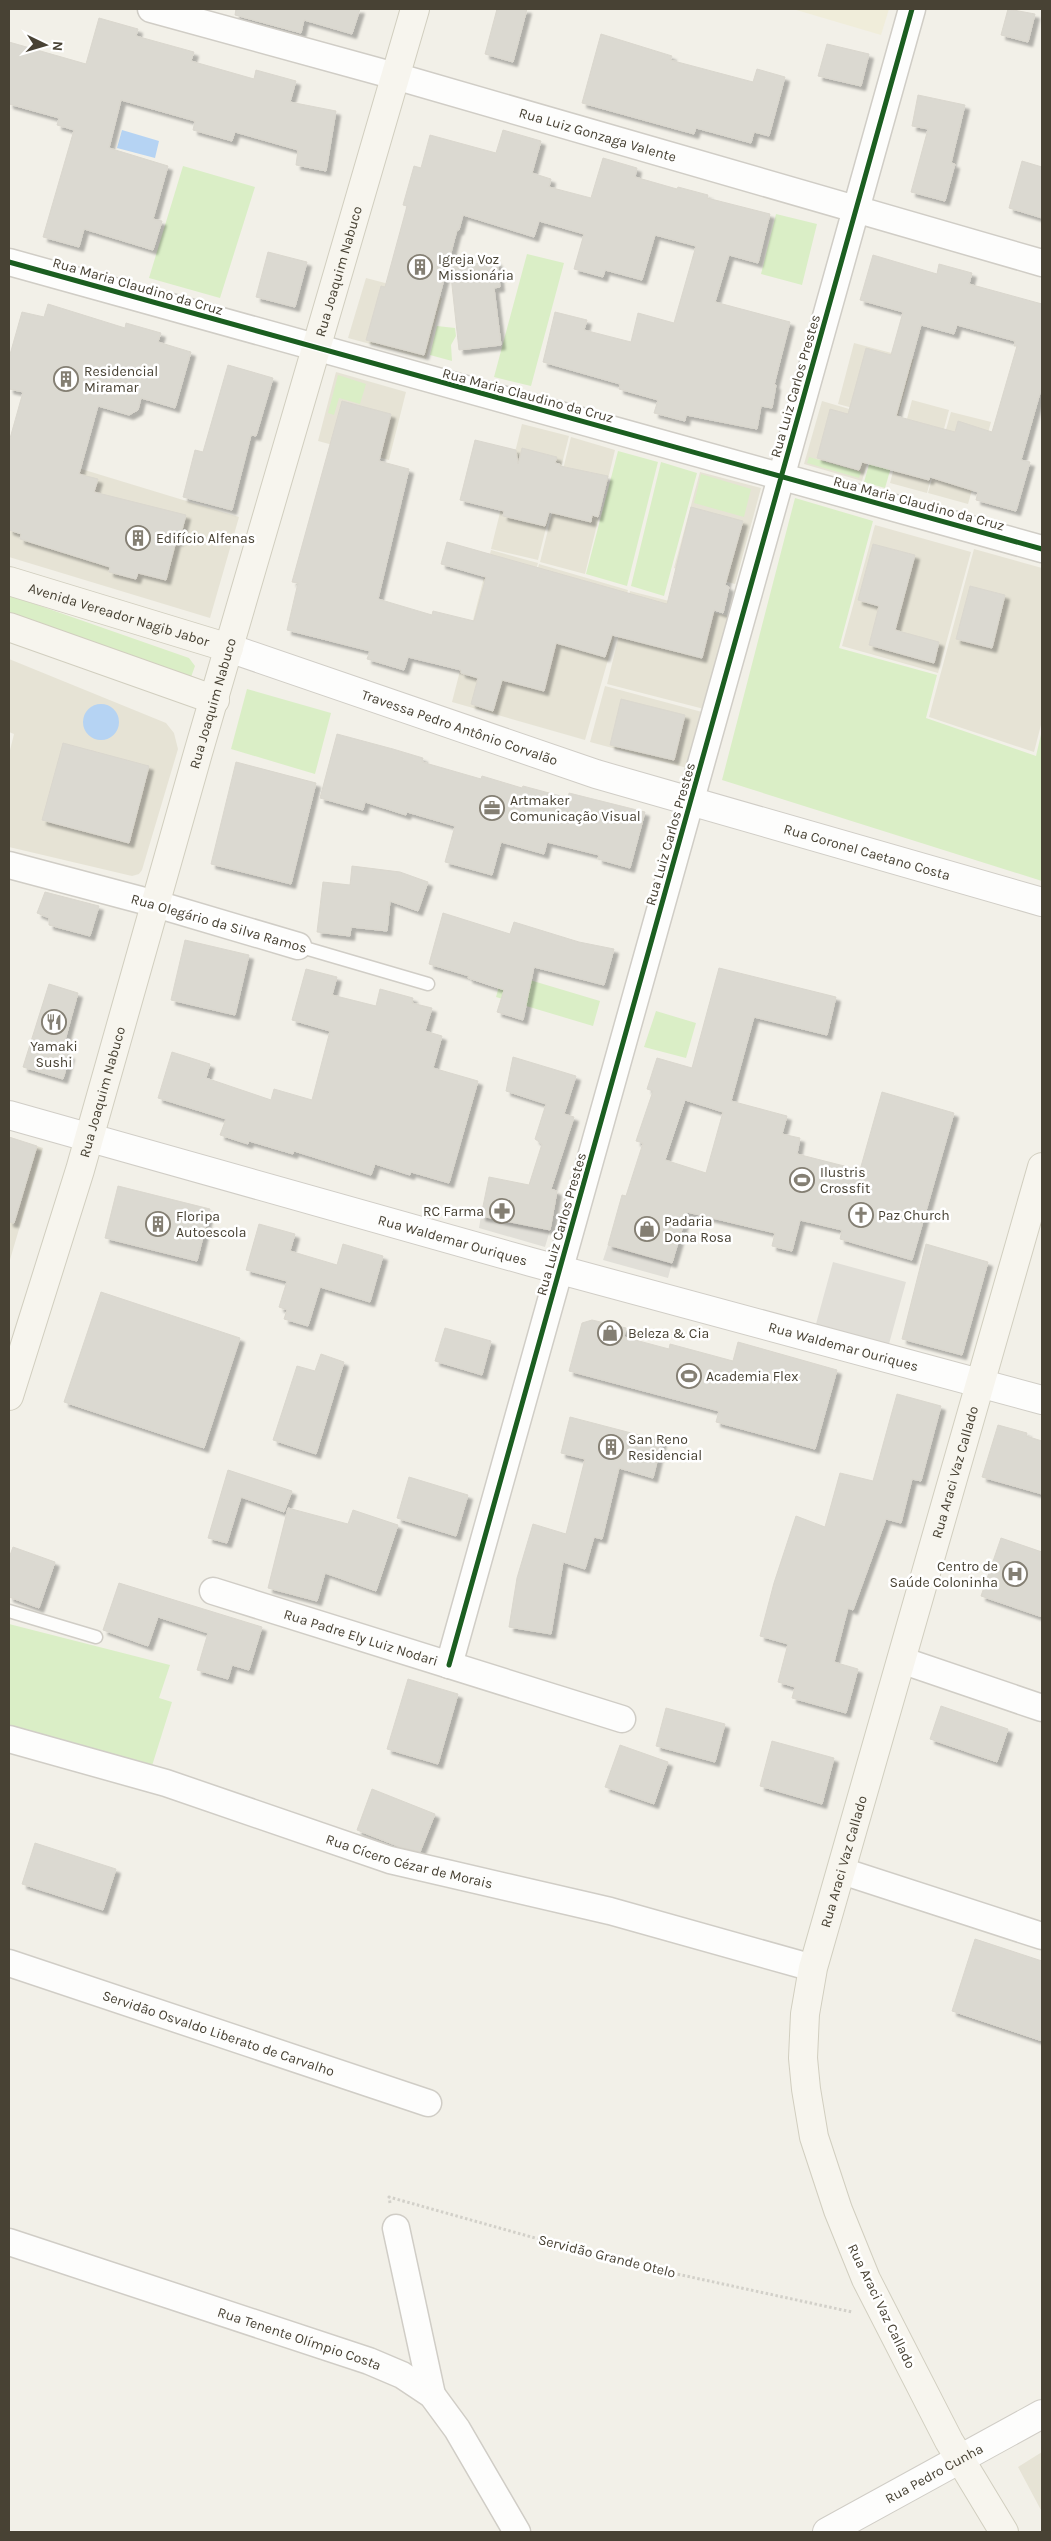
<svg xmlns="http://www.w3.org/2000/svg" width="1051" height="2541" viewBox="0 0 1051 2541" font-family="Karla,sans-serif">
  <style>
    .residential { fill: #e6e3d5 }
    .education { fill: #f0edda }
    .green { fill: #daeec6 }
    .parking { fill: #e1dfd8 }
    .water { fill: #b5d3f3 }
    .building { fill: #dbd9d1; stroke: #dad7ce; fill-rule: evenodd; filter: url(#shadow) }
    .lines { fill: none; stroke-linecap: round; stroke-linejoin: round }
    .service-casing { stroke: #d0cdc6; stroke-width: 15 }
    .minor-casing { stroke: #d0cdc6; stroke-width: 29 }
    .tertiary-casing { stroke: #d0cdc6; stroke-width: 30 }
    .secondary-casing { stroke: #d1cebf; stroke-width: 30 }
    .path { stroke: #d2d0c9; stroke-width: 3; stroke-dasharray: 2.5 2.5; stroke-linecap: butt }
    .service { stroke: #fdfdfc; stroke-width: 12 }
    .minor { stroke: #fdfdfc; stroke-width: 26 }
    .tertiary { stroke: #fdfdfc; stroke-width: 28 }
    .secondary { stroke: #f7f5ee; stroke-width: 28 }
    .cycleway-casing { stroke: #fff; stroke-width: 8 }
    .cycleway { stroke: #1b5e20; stroke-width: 5 }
    .labels { text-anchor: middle; stroke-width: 5; stroke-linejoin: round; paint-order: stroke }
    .street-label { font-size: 14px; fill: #484234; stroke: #fff }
    .poi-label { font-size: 14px; fill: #484234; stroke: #fff; text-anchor: start }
  </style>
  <defs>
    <filter id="shadow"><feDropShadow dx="4.5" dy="4.5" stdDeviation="1" flood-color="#0004"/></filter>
  </defs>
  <rect width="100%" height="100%" fill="#f2f0e8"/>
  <path class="residential" d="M366 278 442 298 426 359 348 338Z
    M854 343 914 359 897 420 838 404Z
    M336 372 406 392 389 460 318 441Z
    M912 400 949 410 927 493 890 483Z
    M822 401 880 418 862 481 804 464Z
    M951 412 991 422 968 504 928 493Z
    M522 424 569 436 538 560 491 549Z
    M571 437 615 450 585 574 540 562Z
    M9 447 239 517 210 618 9 557Z
    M700 472 761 488 735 584 674 568Z
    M875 525 971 552 938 673 842 646Z
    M974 549 1042 568V721L1034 752 929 717Z
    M491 550 538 563 499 709 539 564 628 590 585 740 452 702Z
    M630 591 728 616 704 709 607 684Z
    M9 659 166 723 174 733 178 749 142 870 139 874 132 876 9 847V754L14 734 9 732Z
    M605 686 702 712 687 768 590 742Z
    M9 1137 43 1148 9 1263Z
    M1042 2452V2512L1018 2467Z"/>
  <path class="education" d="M793 9H889L881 35Z"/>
  <path class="green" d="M183 166 255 187 220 298 149 278Z
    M776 214 817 224 802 285 761 274Z
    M527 254 564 263 531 386 494 377Z
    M437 326 455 328 456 336 451 345 452 361 430 355Z
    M338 375 366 384 360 404 339 398 334 415 328 413Z
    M882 420 903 426 885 488 864 482Z
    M618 451 658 462 627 586 586 574Z
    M809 457 861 472 859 478 807 463Z
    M661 462 697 473 664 596 631 586Z
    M701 474 751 489 744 517 694 503Z
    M795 498 873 521 839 648 937 675 926 718 1036 756 1042 730V881L722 780Z
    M9 595 189 658 195 666 191 677 9 613Z
    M247 689 331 713 315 774 231 749Z
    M503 972 600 1001 593 1026 496 997Z
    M656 1011 696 1023 686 1058 644 1047Z
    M9 1624 170 1665 159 1698 172 1702 151 1769 9 1733Z"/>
  <path class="parking" d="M481 1216 550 1230 545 1247 479 1228Z
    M608 1245 672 1263 668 1278 603 1260Z
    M833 1262 906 1282 889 1344 816 1324Z"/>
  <path class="water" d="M122 130 159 141 155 158 117 148Z
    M83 722a18 18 0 1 1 36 0a18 18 0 1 1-36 0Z"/>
  <path class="building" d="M236 9H360L352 34 304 20 301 33 235 15Z
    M497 9H527L513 62 485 54Z
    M1008 9 1035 14 1028 42 1001 35Z
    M99 18 138 29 136 36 194 52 191 61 254 79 256 70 296 81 290 102 336 111 326 171 296 165 298 150 235 132 232 141 193 130 195 121 121 100 109 148 168 166 153 219 162 221 153 250 84 229 79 247 43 237 74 130 57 125 59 118 9 104V42L86 64Z
    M601 34 672 56 670 60 753 82 757 69 785 77 769 136 754 132 751 143 696 128 694 134 582 103Z
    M827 44 869 54 861 86 818 76Z
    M918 95 965 105 951 163 955 164 945 201 911 192 928 129 912 126Z
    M503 130 541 141 532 173 551 179 549 187 591 198 603 158 637 168 635 177 677 189 678 187 708 195 707 198 770 214 758 263 729 255 715 302 790 322 774 385H776L772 408 761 406 757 429 686 415 685 421 654 413 658 400 619 389 620 384 543 362 555 312 587 320 584 330 631 342 638 313 674 323 696 246 655 235 642 280 605 270 603 277 574 269 584 234 539 221 534 237 463 215 459 230H457L424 355 366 340 381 286 385 287 407 206 403 205 414 166 421 168 430 135 496 153Z
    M1022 161 1042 167V218L1009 208Z
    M268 252 307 262 295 307 256 297Z
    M873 255 937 274 939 264 972 273 969 284 1042 304V386L1021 460 1030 462 1016 511 976 500 978 492 930 477 929 480 862 462 859 470 817 458 830 409 848 414 866 348 891 355 903 312 860 300ZM921 325 954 334 957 325 1015 341 1014 346H1017L992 432 958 421 955 432 896 416Z
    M497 261 500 287 494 288 501 345 459 350 450 267Z
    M48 304 125 328 126 323 161 333 158 342 191 352 175 408 141 398 138 410 129 415 98 406 79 474 98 479 94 492 186 515 179 541H176L166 580 138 573 136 579 109 572 110 567 20 539 21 534 9 530V442L23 392 9 389V358L22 312 44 317Z
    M228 365 273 378 256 436 251 435 232 510 183 497 195 450 203 452Z
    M342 401 391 414 379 461 409 469 378 599 432 615 433 611 474 621 486 577 441 564 447 542 667 604 691 507 743 521 725 585 729 587 723 613 714 610 702 658 612 635 605 657 556 643 544 691 502 680 493 711 471 704 478 678 461 673V670L408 657 404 670 367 659 370 651 287 630 298 583 292 582Z
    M475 440 516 450 518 464 522 448 557 457 555 463 560 464V466L608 476 598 517 592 515 591 522 549 512 545 526 503 516 504 511 460 500Z
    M873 544 915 555 895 630 939 642 934 663 869 645 879 606 858 600Z
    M970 586 1005 595 992 648 956 639Z
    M621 699 685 715 674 760 610 745Z
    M337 734 393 749 423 758 422 762 481 779 482 776 522 788 523 786 568 798 569 793 645 812 630 868 598 859 599 855 547 842 544 854 501 842 492 875 445 862 455 826 407 812 406 815 365 802 363 810 320 798Z
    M63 743 149 766 129 843 42 820Z
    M236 762 316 783 291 884 211 864Z
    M352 866 400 872 428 882 418 911 390 901 387 931 351 927 350 936 317 932 323 882 350 885Z
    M45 892 99 906 90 936 49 925V918L37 913Z
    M443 913 510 934 514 922 579 942 614 949 604 985 534 967 523 1020 497 1012 504 990 468 978 469 976 429 964Z
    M185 940 249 955 235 1015 171 1000Z
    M719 968 836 997 827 1035 754 1017 731 1101 787 1116 782 1134 800 1138 797 1154 860 1170 882 1092 954 1113 912 1260 840 1239 842 1230 800 1220 792 1251 772 1246 775 1233 687 1212 672 1263 608 1245 622 1195 626 1196 643 1143 636 1141 653 1091 647 1089 657 1058 692 1068ZM685 1100 723 1112 706 1173 665 1160Z
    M306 969 337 977 332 995 376 1006 380 989 413 998 412 1003 432 1008 425 1031 442 1036 433 1068 478 1081 449 1183 411 1172 410 1175 375 1164 371 1175 294 1151 293 1154 249 1141 248 1144 220 1135 226 1119 158 1098 172 1052 210 1064 206 1078 271 1100 274 1089 312 1100 330 1031 292 1020Z
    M49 984 78 993 62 1051 70 1055 63 1079 23 1067Z
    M513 1057 576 1076 564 1114 574 1117 551 1189 557 1191 550 1230 481 1216 489 1177 529 1185 542 1144 535 1139 546 1104 506 1091Z
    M9 1137 37 1146 14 1223 9 1222Z
    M118 1186 210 1209 197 1261 105 1238Z
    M259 1224 295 1234 290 1251 337 1265 343 1244 383 1256 370 1302 320 1287 308 1326 284 1319 287 1310 279 1307 287 1281 246 1270Z
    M926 1244 988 1262 962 1355 902 1339Z
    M101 1292 240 1338 204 1448 64 1402Z
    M592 1320 626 1328 624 1337 669 1349 670 1344 733 1361 738 1342 837 1370 815 1449 716 1422 719 1411 569 1371 582 1323Z
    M445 1328 491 1341 482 1375 435 1361Z
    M321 1354 344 1362 316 1454 273 1440 297 1366 315 1371Z
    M897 1394 941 1406 921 1481 912 1479 901 1523 886 1519 853 1610 848 1608 834 1662 858 1669 846 1713 792 1698 795 1687 778 1682 788 1644 760 1636 774 1583 796 1516 825 1527 840 1473 873 1481Z
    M570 1417 662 1441 653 1478 619 1468 602 1539 594 1537 585 1569 563 1562 551 1634 509 1627 517 1578 533 1524 566 1534 585 1459 561 1453Z
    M998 1425 1027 1433 1026 1436 1042 1441V1494L982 1477Z
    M228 1470 292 1491 284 1512 241 1497 227 1543 208 1538Z
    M409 1477 468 1495 456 1536 397 1518Z
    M288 1508 348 1524 353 1510 398 1525 376 1591 325 1573 317 1601 268 1588Z
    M1001 1538 1042 1552V1617L981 1596Z
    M13 1547 55 1562 39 1608 9 1597V1558Z
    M119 1583 262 1627 249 1670 232 1665 228 1679 197 1670 208 1633 158 1617 148 1646 103 1630Z
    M408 1679 458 1694 438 1764 387 1749Z
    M941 1706 1008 1729 997 1762 930 1739Z
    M666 1708 725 1724 715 1762 656 1746Z
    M772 1741 834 1758 822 1804 760 1786Z
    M620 1745 668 1762 654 1804 605 1787Z
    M372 1789 435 1814 420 1852 400 1847 357 1830Z
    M35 1843 116 1869 103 1910 22 1884Z
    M975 1939 1042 1961V2041L952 2011Z"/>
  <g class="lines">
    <defs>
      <path id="service" d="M298 946 428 984
        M9 1611 96 1637"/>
      <g id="minor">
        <path id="s1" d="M151 9 395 76 1042 263"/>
        <path d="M9 262 1042 549"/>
        <path d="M9 865 156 904 298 946"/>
        <path id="s2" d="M213 1591 622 1719"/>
        <path d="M901 1660 1042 1708"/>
        <path d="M449 1665 912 9"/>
        <path id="s3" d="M9 1739 166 1783 390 1860 610 1911 813 1968"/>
        <path d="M842 1871 1042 1936"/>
        <path id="s4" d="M9 1963 428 2103"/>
        <path d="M396 2228 432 2395"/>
        <path id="s5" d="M9 2242 369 2361 402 2375 432 2395 457 2429 517 2532"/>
      </g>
      <g id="tertiary">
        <path id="s6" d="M229 648 596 774 1042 902"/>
        <path id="s7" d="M9 1115 531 1262 1042 1400"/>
        <path id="s8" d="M827 2532 1042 2414"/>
      </g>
      <g id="secondary">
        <path id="s9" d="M9 581 229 648"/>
        <path d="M9 627 215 700"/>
        <path id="s10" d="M9 1396 80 1170 198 753 415 9"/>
        <path id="s11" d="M1004 2532 949 2441 866 2279 838 2210 814 2137 806 2089 803 2058 805 2014 813 1968 1042 1167"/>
      </g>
    </defs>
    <use href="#service" class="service-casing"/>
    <use href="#minor" class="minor-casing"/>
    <use href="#tertiary" class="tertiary-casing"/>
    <use href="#secondary" class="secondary-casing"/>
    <path class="path" d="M390 2203 389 2197 617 2261 852 2312"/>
    <use href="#service" class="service"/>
    <use href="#minor" class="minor"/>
    <use href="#tertiary" class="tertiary"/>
    <use href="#secondary" class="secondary"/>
    <defs>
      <path id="cycleway" d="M9 262 1042 549
        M449 1665 912 9"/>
    </defs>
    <use href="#cycleway" class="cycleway-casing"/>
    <use href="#cycleway" class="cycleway"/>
  </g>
  <defs>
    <symbol id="building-ring" viewBox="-11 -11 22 22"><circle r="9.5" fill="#fff" stroke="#847f73" stroke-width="1.5"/><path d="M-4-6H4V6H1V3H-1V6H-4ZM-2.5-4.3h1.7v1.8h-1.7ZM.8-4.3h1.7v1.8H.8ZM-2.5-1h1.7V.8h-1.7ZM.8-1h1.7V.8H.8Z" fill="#847f73"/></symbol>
    <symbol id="office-ring" viewBox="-11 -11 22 22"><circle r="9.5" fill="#fff" stroke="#847f73" stroke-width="1.5"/><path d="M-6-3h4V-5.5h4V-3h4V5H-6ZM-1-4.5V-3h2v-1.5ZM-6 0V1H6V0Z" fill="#847f73"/></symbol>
    <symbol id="restaurant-ring" viewBox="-11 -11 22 22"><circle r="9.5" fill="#fff" stroke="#847f73" stroke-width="1.5"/><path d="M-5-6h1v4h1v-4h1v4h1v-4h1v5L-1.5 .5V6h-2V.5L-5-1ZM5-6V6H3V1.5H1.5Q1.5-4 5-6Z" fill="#847f73"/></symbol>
    <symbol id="stadium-ring" viewBox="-11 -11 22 22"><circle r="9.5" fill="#fff" stroke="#847f73" stroke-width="1.5"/><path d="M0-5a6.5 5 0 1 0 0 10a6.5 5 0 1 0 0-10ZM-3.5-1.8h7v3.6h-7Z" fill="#847f73"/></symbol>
    <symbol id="pharmacy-ring" viewBox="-11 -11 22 22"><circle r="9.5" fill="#fff" stroke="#847f73" stroke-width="1.5"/><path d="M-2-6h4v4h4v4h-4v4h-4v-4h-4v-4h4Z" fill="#847f73"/></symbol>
    <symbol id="church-ring" viewBox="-11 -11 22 22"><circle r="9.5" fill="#fff" stroke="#847f73" stroke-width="1.5"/><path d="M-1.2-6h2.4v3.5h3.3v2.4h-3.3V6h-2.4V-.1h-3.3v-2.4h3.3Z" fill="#847f73"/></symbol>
    <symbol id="shop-ring" viewBox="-11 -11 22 22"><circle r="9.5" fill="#fff" stroke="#847f73" stroke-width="1.5"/><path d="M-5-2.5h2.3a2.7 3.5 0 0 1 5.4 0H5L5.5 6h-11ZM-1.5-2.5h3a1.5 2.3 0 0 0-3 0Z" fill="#847f73"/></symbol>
    <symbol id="hospital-ring" viewBox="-11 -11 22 22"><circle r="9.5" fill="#fff" stroke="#847f73" stroke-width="1.5"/><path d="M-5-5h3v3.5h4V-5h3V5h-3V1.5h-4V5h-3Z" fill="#847f73"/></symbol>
  </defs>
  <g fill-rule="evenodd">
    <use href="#building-ring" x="406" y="253" width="28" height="28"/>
    <use href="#building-ring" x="52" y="365" width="28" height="28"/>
    <use href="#building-ring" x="124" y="524" width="28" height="28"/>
    <use href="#office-ring" x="478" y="794" width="28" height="28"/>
    <use href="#restaurant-ring" x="40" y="1008" width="28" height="28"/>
    <use href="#stadium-ring" x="788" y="1166" width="28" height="28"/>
    <use href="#pharmacy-ring" x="488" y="1197" width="28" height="28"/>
    <use href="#church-ring" x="847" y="1201" width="28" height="28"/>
    <use href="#building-ring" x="144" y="1210" width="28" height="28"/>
    <use href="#shop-ring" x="633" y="1215" width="28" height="28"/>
    <use href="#shop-ring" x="596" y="1319" width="28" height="28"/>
    <use href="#stadium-ring" x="675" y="1362" width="28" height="28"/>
    <use href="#building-ring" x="597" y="1433" width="28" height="28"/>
    <use href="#hospital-ring" x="1001" y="1560" width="28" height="28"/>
  </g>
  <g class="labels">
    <g class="street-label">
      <text dy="5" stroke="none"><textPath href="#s1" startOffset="464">Rua Luiz Gonzaga Valente</textPath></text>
      <text dy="5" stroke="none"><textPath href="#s10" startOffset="1172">Rua Joaquim Nabuco</textPath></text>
      <text transform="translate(138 286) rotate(16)" y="5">Rua Maria Claudino da Cruz</text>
      <text transform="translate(795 386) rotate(-74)" y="5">Rua Luiz Carlos Prestes</text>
      <text transform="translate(528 395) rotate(15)" y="5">Rua Maria Claudino da Cruz</text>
      <text transform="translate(919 503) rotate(15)" y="5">Rua Maria Claudino da Cruz</text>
      <text dy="5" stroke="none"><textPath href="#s9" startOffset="115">Avenida Vereador Nagib Jabor</textPath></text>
      <text dy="5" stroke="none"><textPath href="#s10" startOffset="722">Rua Joaquim Nabuco</textPath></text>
      <text dy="5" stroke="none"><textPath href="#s6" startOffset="244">Travessa Pedro Antônio Corvalão</textPath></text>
      <text transform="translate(670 834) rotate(-74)" y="5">Rua Luiz Carlos Prestes</text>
      <text dy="5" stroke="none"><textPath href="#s6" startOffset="670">Rua Coronel Caetano Costa</textPath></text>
      <text transform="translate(219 923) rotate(16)" y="5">Rua Olegário da Silva Ramos</text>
      <text dy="5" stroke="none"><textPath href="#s10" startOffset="318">Rua Joaquim Nabuco</textPath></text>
      <text transform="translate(561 1224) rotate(-74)" y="5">Rua Luiz Carlos Prestes</text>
      <text dy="5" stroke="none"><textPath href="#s7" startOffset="461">Rua Waldemar Ouriques</textPath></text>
      <text dy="5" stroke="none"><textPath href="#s7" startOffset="866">Rua Waldemar Ouriques</textPath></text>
      <text dy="5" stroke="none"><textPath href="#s11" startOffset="1126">Rua Araci Vaz Callado</textPath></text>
      <text dy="5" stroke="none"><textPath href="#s2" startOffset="155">Rua Padre Ely Luiz Nodari</textPath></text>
      <text dy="5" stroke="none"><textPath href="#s3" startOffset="419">Rua Cícero Cézar de Morais</textPath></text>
      <text dy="5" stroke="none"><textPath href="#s11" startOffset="721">Rua Araci Vaz Callado</textPath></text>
      <text dy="5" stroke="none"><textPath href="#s4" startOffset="221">Servidão Osvaldo Liberato de Carvalho</textPath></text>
      <text transform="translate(607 2256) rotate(14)" y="5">Servidão Grande Otelo</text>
      <text transform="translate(882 2306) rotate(64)" y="5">Rua Araci Vaz Callado</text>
      <text dy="5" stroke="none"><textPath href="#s5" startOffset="306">Rua Tenente Olímpio Costa</textPath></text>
      <text dy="5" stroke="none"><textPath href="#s8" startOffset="122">Rua Pedro Cunha</textPath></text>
    </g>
    <g class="poi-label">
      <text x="438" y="264">Igreja Voz<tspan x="438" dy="16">Missionária</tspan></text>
      <text x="84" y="376">Residencial<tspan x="84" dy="16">Miramar</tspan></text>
      <text x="156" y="543">Edifício Alfenas</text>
      <text x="510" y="805">Artmaker<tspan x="510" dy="16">Comunicação Visual</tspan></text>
      <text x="54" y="1051" text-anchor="middle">Yamaki<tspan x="54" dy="16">Sushi</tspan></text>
      <text x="820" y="1177">Ilustris<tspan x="820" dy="16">Crossfit</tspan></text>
      <text x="484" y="1216" text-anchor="end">RC Farma</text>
      <text x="878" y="1220">Paz Church</text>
      <text x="176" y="1221">Floripa<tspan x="176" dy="16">Autoescola</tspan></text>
      <text x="664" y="1226">Padaria<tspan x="664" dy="16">Dona Rosa</tspan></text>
      <text x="628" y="1338">Beleza &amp; Cia</text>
      <text x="706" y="1381">Academia Flex</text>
      <text x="628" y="1444">San Reno<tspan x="628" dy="16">Residencial</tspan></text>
      <text x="998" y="1571" text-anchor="end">Centro de<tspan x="998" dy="16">Saúde Coloninha</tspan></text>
    </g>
  </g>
  <rect width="1051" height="2541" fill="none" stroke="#484234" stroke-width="20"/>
  <g transform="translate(45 45) rotate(95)" stroke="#ffffff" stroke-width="4" paint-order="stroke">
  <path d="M0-4L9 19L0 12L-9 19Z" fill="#484234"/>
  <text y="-8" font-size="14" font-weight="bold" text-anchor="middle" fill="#484234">N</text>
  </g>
</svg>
